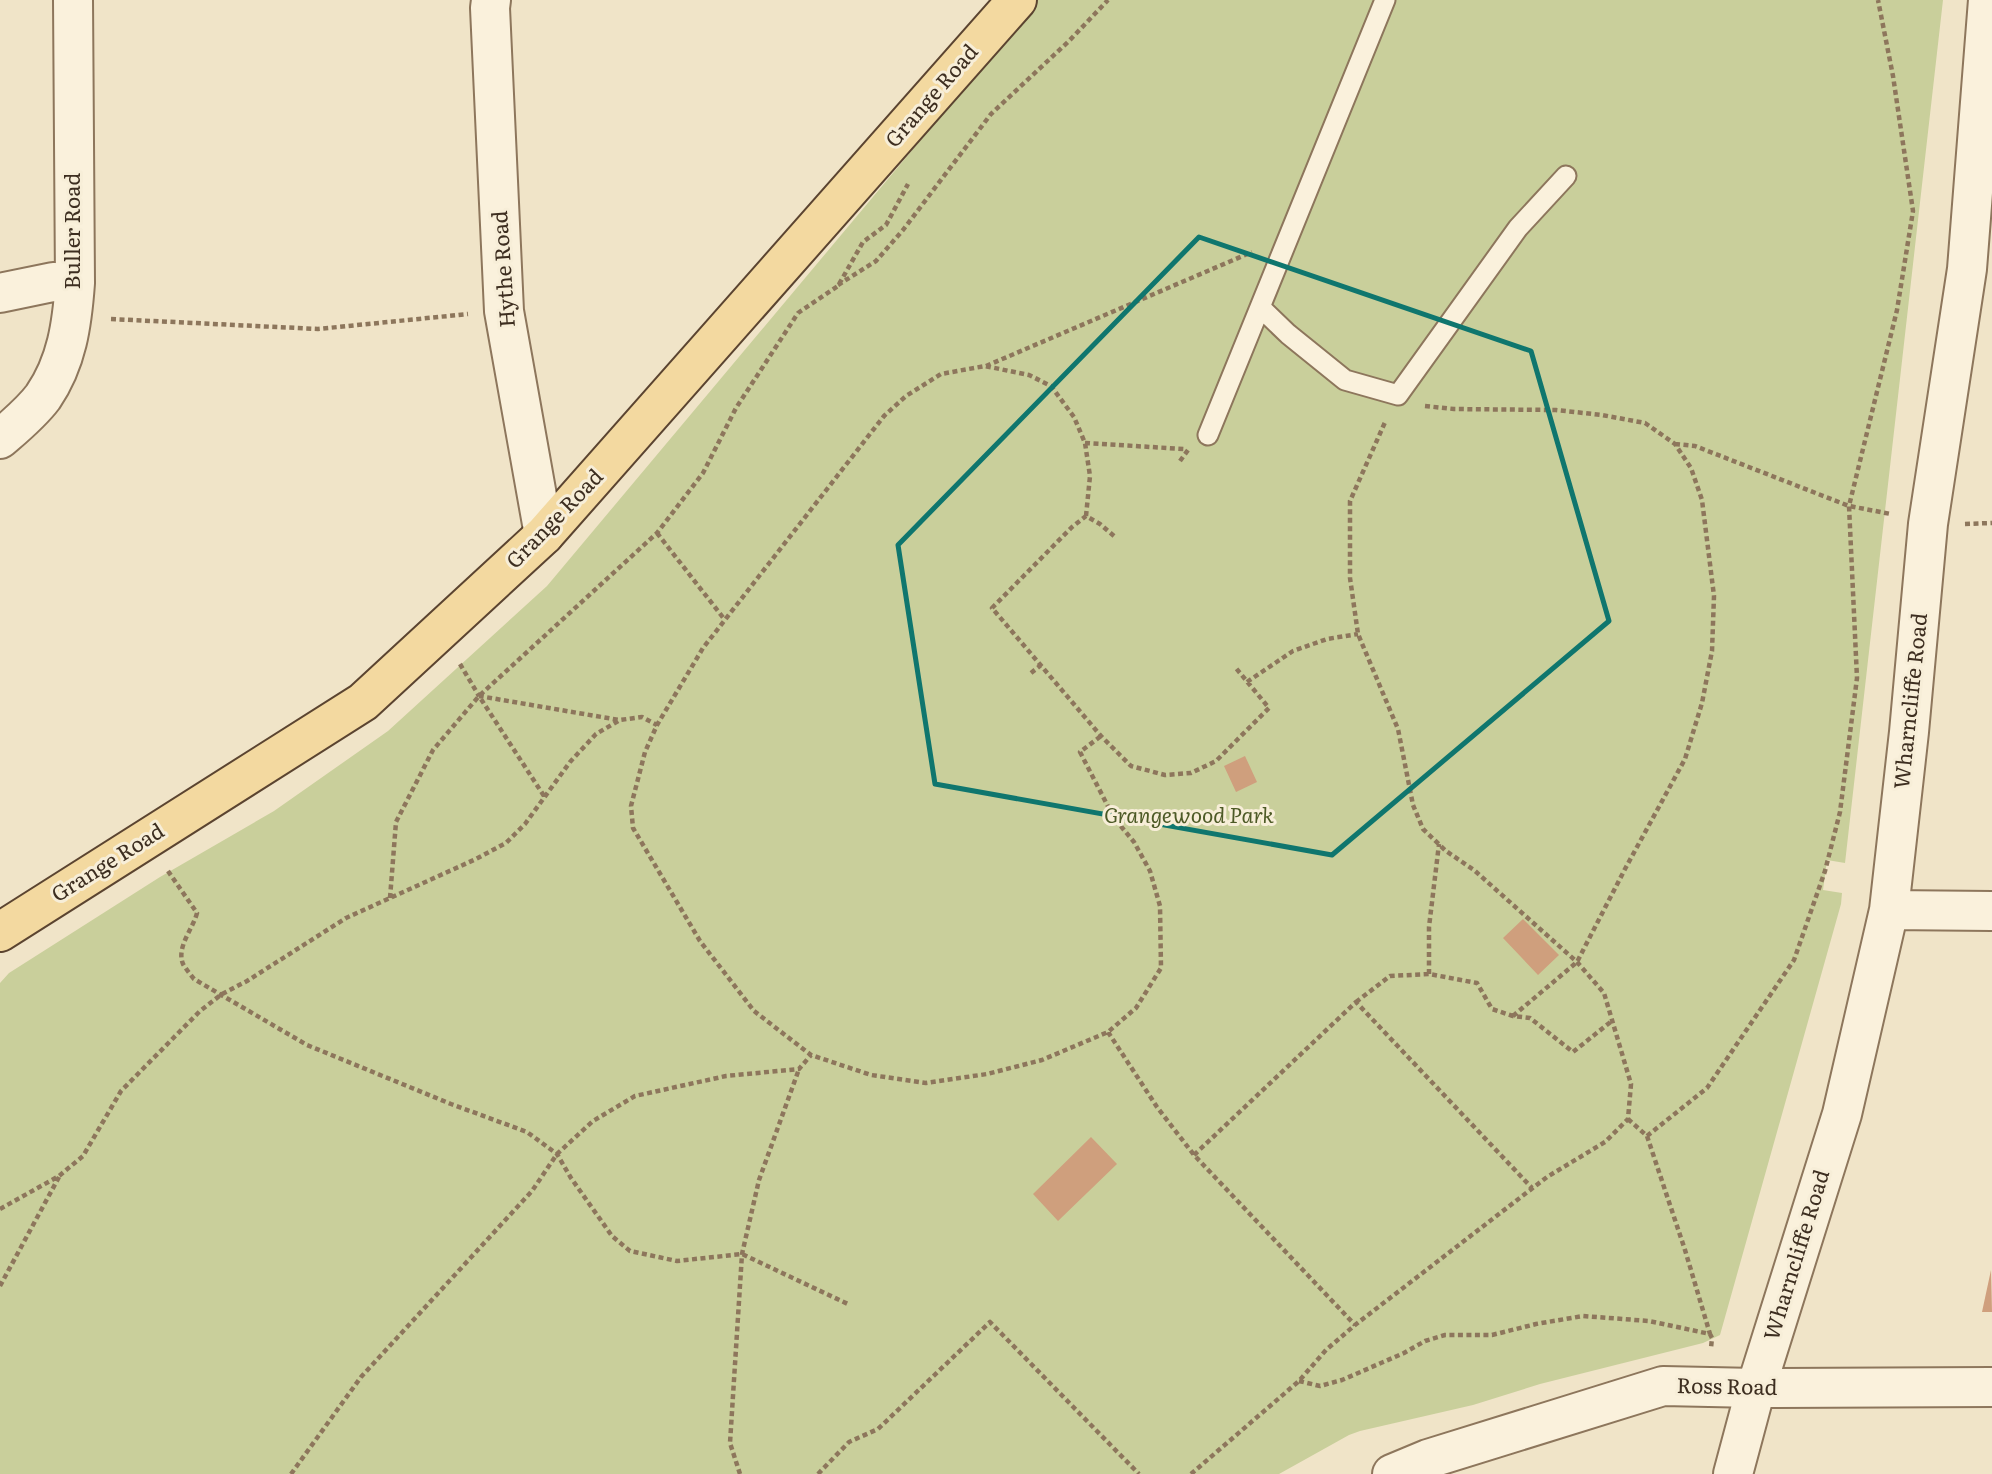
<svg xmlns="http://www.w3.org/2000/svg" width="1992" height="1474" viewBox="0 0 1992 1474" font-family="Literata,serif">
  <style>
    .green { fill: #c9cf9b }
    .building { fill: #cf9f7d }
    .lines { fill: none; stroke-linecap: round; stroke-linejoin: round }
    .service-casing { stroke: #8d765c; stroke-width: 23 }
    .minor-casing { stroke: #8d765c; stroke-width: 42 }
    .primary-casing { stroke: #5b4430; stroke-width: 42 }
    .path { stroke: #8d765c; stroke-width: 4.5; stroke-dasharray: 5 3.5; stroke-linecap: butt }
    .service { stroke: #faf1dc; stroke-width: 19 }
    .minor { stroke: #faf1dc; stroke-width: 38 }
    .primary { stroke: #f3d9a0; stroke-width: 38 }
    .marked { fill: none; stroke: #0f766e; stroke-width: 5; stroke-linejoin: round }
    .labels { text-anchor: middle; stroke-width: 6; stroke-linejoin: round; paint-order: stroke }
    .street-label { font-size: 21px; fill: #3d2e20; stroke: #f7eed8 }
    .park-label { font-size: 21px; font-style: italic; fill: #4d5a26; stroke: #f7eed8 }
  </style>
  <rect width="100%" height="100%" fill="#f0e4c8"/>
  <path class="green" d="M1038 0H1943L1845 863 1827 860 1823 890 1842 893 1841 904 1720 1335 1703 1343 1540 1384 1473 1405 1360 1431 1349 1435 1279 1474H0V983L9 973 160 877 274 811 388 731 547 586Z"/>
  <path class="building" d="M1245 756 1257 782 1236 792 1224 766Z
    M1523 919 1559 955 1538 975 1503 938Z
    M1091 1137 1117 1164 1058 1221 1033 1194Z
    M1991 1270 1992 1312H1982Z"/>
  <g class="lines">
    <defs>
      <path id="service" d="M1261 308 1288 334 1345 380 1398 395 1518 228 1566 176
        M1208 435 1385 0"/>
      <path id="minor" d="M491 0 490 8 504 311 544 535
        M0 293 53 282 75 283
        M0 439C15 426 31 413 43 397 67 362 72 324 75 283L73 0
        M1889 910 1992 911
        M1392 1474 1428 1459 1663 1386 1756 1388 1992 1387
        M1733 1474 1756 1388 1842 1114 1889 910 1909 732 1928 524 1967 269 1988 0"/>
      <path id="primary" d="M0 932 363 702 544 535 1017 0"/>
    </defs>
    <use href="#service" class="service-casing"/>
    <use href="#minor" class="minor-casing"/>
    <use href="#primary" class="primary-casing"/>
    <path class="path" d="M838 285 876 261 903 230 991 114 1069 41 1108 0
      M111 319 318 329 468 314
      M986 366 1252 252
      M1425 406 1454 409 1556 410 1602 415 1645 423 1675 444 1691 468 1702 500 1714 596 1712 651 1702 703 1685 759 1625 869 1577 962 1513 1016
      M1085 443 1184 449
      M1675 444 1695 446 1849 506 1891 514
      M1180 461 1188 450
      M1086 516 1090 476 1085 443 1074 417 1051 386 1029 375 985 366 941 374 906 396 884 416 703 648 657 725 645 752 631 806 633 828 700 941 754 1011 811 1055 871 1075 926 1083 987 1074 1042 1060 1108 1032 1136 1008 1161 968 1160 906 1150 871 1134 842 1114 818 1080 752 1101 736
      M1965 524 1992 523
      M657 533 725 620
      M1114 536 1100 524 1086 516 1072 527 992 608 1101 736 1131 766 1165 775 1191 773 1216 761 1269 708 1235 667
      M460 664 479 696
      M1031 673 1041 665
      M1247 682 1293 651 1327 639 1358 634
      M544 796 479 696 619 720
      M168 871 197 913C193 929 176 947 183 964 186 969 190 974 194 979L307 1045 451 1104 527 1132 557 1154 571 1178 612 1236 630 1251 677 1261 742 1254 850 1305
      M390 898 396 822 433 750 479 696 657 533 703 473 736 408 798 313 838 286 863 242 886 225 908 184
      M1429 974V927L1439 844
      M1356 1002 1390 976 1429 974 1477 983 1492 1009 1513 1016 1530 1018 1573 1052 1613 1020
      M1108 1032 1157 1107 1194 1155 1355 1325
      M1628 1119 1647 1136 1685 1250 1710 1334
      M1647 1136 1707 1088 1794 960 1825 871 1840 812 1857 678 1849 506 1897 310 1913 211 1893 76 1878 0
      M1194 1155 1356 1002 1532 1188
      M0 1209 59 1176 83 1156 121 1091 200 1011 222 994 247 981 346 918 476 859 506 843 525 824 570 762 596 734 620 720 642 717 657 725
      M0 1286 59 1177
      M1299 1381 1320 1386 1342 1380 1404 1353 1425 1341 1445 1335H1492L1536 1324 1583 1316 1649 1321 1710 1334 1712 1338 1711 1348
      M291 1474 361 1377 532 1191 557 1154 593 1121 635 1096 726 1076 799 1069 811 1055
      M740 1474 730 1443 742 1254 759 1180 799 1069
      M818 1474 849 1442 878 1429 990 1322 1139 1474
      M1191 1474 1299 1381 1326 1350 1355 1325 1547 1177 1605 1142 1628 1119 1631 1084 1604 993 1577 962 1474 870 1446 851 1423 829 1413 805 1398 729 1358 634 1350 578V501L1386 420"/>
    <use href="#service" class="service"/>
    <use href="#minor" class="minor"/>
    <use href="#primary" class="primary"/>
  </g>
  <path class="marked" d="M1199 237 1531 351 1609 621 1332 855 935 784 898 545Z"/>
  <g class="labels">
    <g class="street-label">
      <text transform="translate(932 96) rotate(-49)" y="7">Grange Road</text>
      <text transform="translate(73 231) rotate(-90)" y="7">Buller Road</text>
      <text transform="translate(504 269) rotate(-94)" y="7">Hythe Road</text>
      <text transform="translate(555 519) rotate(-46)" y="7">Grange Road</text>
      <text transform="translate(1911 701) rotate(-84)" y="7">Wharncliffe Road</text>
      <text transform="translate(108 863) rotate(-32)" y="7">Grange Road</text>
      <text transform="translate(1797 1255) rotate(-73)" y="7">Wharncliffe Road</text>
      <text transform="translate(1727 1387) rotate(1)" y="7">Ross Road</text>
    </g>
    <g class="park-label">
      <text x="1189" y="823">Grangewood Park</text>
    </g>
  </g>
</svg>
